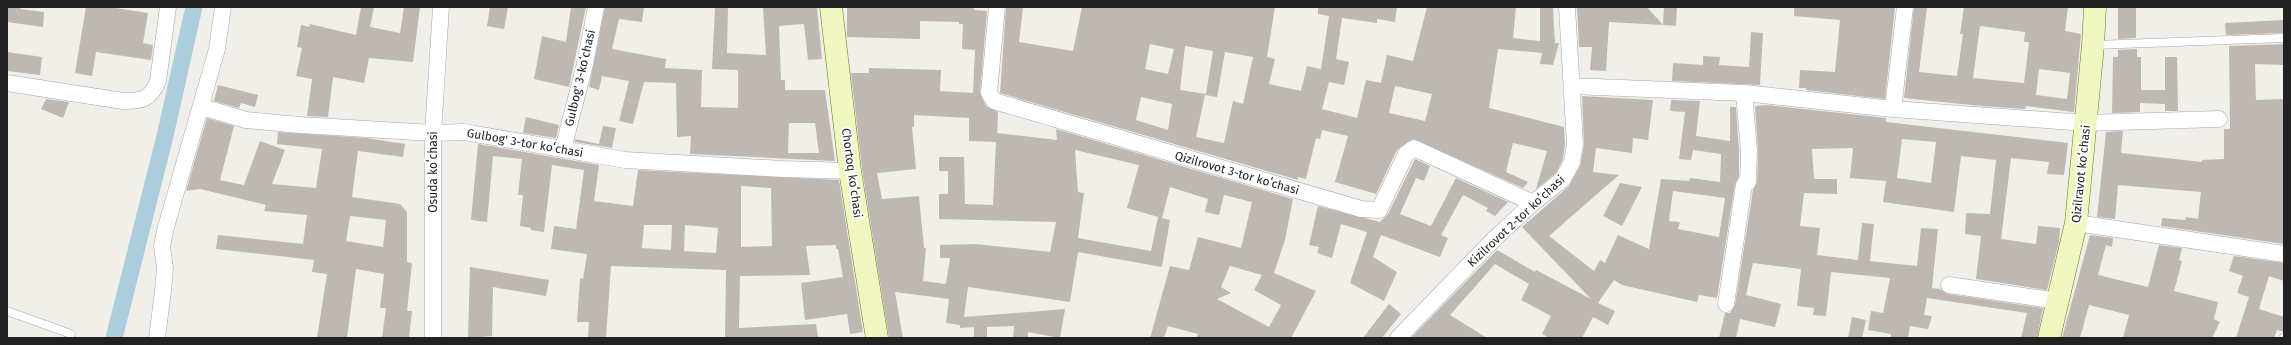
<svg xmlns="http://www.w3.org/2000/svg" width="2291" height="345" viewBox="0 0 2291 345" font-family="'Fira Sans',sans-serif">
  <style>
    .lines { fill: none; stroke-linecap: round; stroke-linejoin: round }
    .canal { stroke: #accedc; stroke-width: 17 }
    .building { fill: #bfb8b2; fill-rule: evenodd }
    .lane-casing { stroke: #a6a6a6; stroke-width: 9 }
    .street-casing { stroke: #a6a6a6; stroke-width: 17 }
    .secondary-casing { stroke: #64770b; stroke-width: 23 }
    .lane { stroke: #fff; stroke-width: 8 }
    .street { stroke: #fff; stroke-width: 16 }
    .secondary { stroke: #f1f7c1; stroke-width: 22 }
    .labels { text-anchor: middle; stroke-width: 4; stroke-linejoin: round; paint-order: stroke }
    .street-label { font-size: 12px; fill: #222; stroke: #fff }
  </style>
  <rect width="100%" height="100%" fill="#f1efe9"/>
  <g class="lines">
    <path class="canal" d="M114 338 165 136 194 7"/>
  </g>
  <path class="building" d="M7 7H21L20 9 44 12 43 27 7 22Z
    M86 7H109L148 13 143 43 153 45 151 60 96 52 92 76 75 73Z
    M361 7H374L370 27 400 33 404 7H420L413 62 369 58 364 83 333 77 328 117 307 116 312 79 296 76 302 48 297 47 301 25 309 27 310 24 356 35Z
    M490 7H508L504 29 487 26Z
    M571 7H586L569 87 534 79 542 36 566 42Z
    M605 7H644L642 22 619 19 612 49 666 59 665 68 702 70 701 107 738 108V70L712 69 715 7H728L727 53 766 55 763 7H817L822 59 808 60 804 24 779 26 781 80H785V90H825L835 161 690 154 691 136 677 137 676 83 644 82 633 124 619 121 629 81 602 76 599 90 589 87ZM789 123H815L819 153H788Z
    M847 7H974V10L987 11 980 93 986 106 998 112 997 137V133L1057 140 1056 129 1293 199 1285 240 1274 273 1316 291 1291 338H1196L1198 334 1168 326 1164 338H1150L1170 266 1189 270 1198 237 1241 248 1252 202 1224 195 1219 215 1205 212 1208 199 1170 187 1162 218 1170 220 1162 267 1078 252 1070 302 968 287 964 317 1065 309 1060 338 1028 332V338H1013L1014 326 987 327V338H974V327L960 328V325L946 323 949 299 895 292 903 338H889L862 169 851 73H869V68L941 70 940 91 973 93 975 50 962 49 963 24H959V22L920 21V39L847 37ZM914 115 969 118V141L996 142 993 205 965 204 964 157H939V171H948V194H939V219L1056 222 1050 252 975 244 940 245V258H950L946 284 923 281 926 248H924L919 196 882 199 877 173 916 169 912 127H914ZM1075 150 1139 165 1127 208 1158 217 1151 251 1078 238 1084 193 1078 192ZM1230 266 1262 275 1254 290 1281 305 1269 327 1217 299 1231 293 1221 287Z
    M1006 7H1023L1019 42 1073 51 1082 7H1275L1267 57 1275 59 1269 84 1301 91 1307 66 1321 69 1329 16 1318 14V7H1397L1395 22 1377 19V23L1342 18 1336 59 1349 62 1344 85 1329 82 1322 109 1357 118 1366 80 1381 83 1387 55 1413 61 1427 7H1516L1513 38 1540 41V7H1553L1555 43H1559L1553 65 1540 64 1542 53 1498 49 1489 108 1564 127 1565 144 1563 159 1556 173 1536 189 1547 151 1513 143 1506 172 1528 182 1523 188 1413 139 1397 150 1376 194 1335 182 1348 136 1322 130 1320 139 1316 138 1306 179 1298 177V180L1000 93ZM1150 44 1174 49 1168 74 1145 69ZM1185 46 1213 51 1206 94 1180 90ZM1225 52 1253 57 1243 104 1233 101 1224 143 1196 137 1205 95 1217 97ZM1395 86 1432 94 1425 121 1389 113ZM1141 97 1172 104 1168 130 1136 120Z
    M1577 7H1647L1663 25 1609 22 1606 71 1590 70 1592 47H1579Z
    M1664 7H1677L1676 26 1663 25Z
    M1794 7H1895L1885 99 1806 90V88H1799L1800 70 1835 72 1840 20 1794 16Z
    M1914 7H1927L1919 72 1957 76 1963 34H1960L1964 7H2068L2065 31 2081 34 2074 112 2026 106 2025 109 1981 106 1904 98ZM1980 26 2025 32 2024 42H2029L2024 83 1973 78ZM2039 69 2070 73 2067 99 2036 95Z
    M2118 7H2136V38L2118 39Z
    M2284 20V33L2226 35 2225 23Z
    M1751 32 1763 33 1760 85 1672 81 1673 63 1703 65V56L1720 57 1719 65 1749 67Z
    M2284 44V65L2255 64 2256 100 2284 99V244L2161 226 2162 218 2185 220 2186 217 2198 219 2201 192 2118 185 2115 219 2097 217 2106 132 2123 131 2121 153 2202 162V160L2224 159V129H2230L2229 46Z
    M2137 49V57H2141V90H2165V57H2177L2178 111H2165V104L2140 103V112L2112 113 2113 57H2118V50Z
    M7 52 42 57 40 75 7 71Z
    M218 85 258 95 255 107 241 103 239 108 214 101Z
    M1582 96 1653 100 1648 140 1633 138 1632 153 1596 148 1593 172 1619 175 1549 236 1594 271 1600 260 1605 263 1618 235 1649 249 1661 179 1689 181 1690 178 1720 182 1721 154 1693 150 1691 160 1679 159 1685 112 1670 111 1671 100 1700 101 1696 136 1730 141V107H1736L1739 151V177L1735 184 1717 298 1699 295 1697 302 1622 285 1614 280 1598 303 1615 311 1608 325 1593 317 1582 338H1549L1542 334 1551 316 1521 300 1529 284 1495 264 1450 315 1487 338H1411L1497 250 1535 272 1536 270 1591 299 1522 227 1569 186 1580 166 1584 145ZM1673 191 1725 198 1719 237 1678 229 1680 222 1669 221Z
    M46 99 69 102 63 118 41 109Z
    M1766 105 1886 118V122L2068 143 2064 175 2047 174 2049 162 2011 158 2001 239 2036 244 2038 226 2060 228 2059 242 2047 290 1976 279 1981 236 1965 234 1966 213 1990 214 1996 160 1961 156 1954 212 1883 202 1886 181 1850 178 1853 148 1812 149 1814 179H1837V194L1804 193 1800 226 1820 228 1817 255 1858 260 1862 223 1874 224 1870 261 1917 266 1921 228 1938 229 1932 288 1940 289 1948 294 2043 308 2037 338H2021L2027 313 1927 298 1924 315 1932 316 1928 329 1910 326 1908 338H1891V334L1868 330 1871 311 1883 313 1890 278 1831 272 1826 316 1813 315 1814 308 1797 306 1801 269 1753 263 1746 295 1781 304 1775 327 1740 319 1736 338H1719L1725 313H1730L1735 305 1753 190 1757 183 1758 150 1755 106ZM1902 139 1936 142 1931 183 1897 178Z
    M526 117 559 125 556 138 523 133Z
    M207 118 234 126 220 180 244 185 260 141 285 150 272 184 316 188 322 149 277 144 278 132 366 138 405 144 403 157 358 151 352 197 400 204 407 212V262L412 263 407 311H412L409 338H382L386 308H380L384 274 356 269 347 338H317L327 274 312 272 314 260 216 249 218 235 303 244 307 215 264 211 266 205 200 189 186 191ZM350 216 386 220 383 247 346 241Z
    M603 126 616 128 612 148 575 142V139L599 144Z
    M478 144 599 165 594 201 633 206 638 170 839 180 863 332 850 334 847 314 805 320 801 283 843 277 838 249H836V245L806 246 810 275 740 276 739 328 816 324 818 337 725 338 726 270 611 266 606 338H588L589 322H577L580 278 583 279 587 254 551 249 554 226 576 229 584 170 552 165 544 232 531 230V228L520 226 523 195H518L522 159 493 156 487 222 471 220ZM741 186 771 188 772 246 741 247ZM644 225H672L671 250 642 248ZM685 225 718 228 716 253 684 251Z
    M1415 159 1430 166 1424 181 1416 178 1400 214 1431 226 1456 178 1508 202 1495 216 1486 211 1488 208 1463 195 1441 235 1448 238 1440 257 1381 235 1373 257 1397 272 1384 301 1350 283 1367 232 1341 224 1332 258 1317 253 1319 247 1309 245 1318 206 1380 222 1388 214Z
    M1620 183 1642 187 1622 226 1603 216Z
    M2090 235 2113 238 2112 247 2106 245 2098 275 2148 287 2159 245 2182 248 2179 260 2182 261 2174 291 2218 302 2214 319 2220 322 2212 338H2123L2129 315 2089 305 2080 338H2062Z
    M2234 256 2284 263V281L2269 276 2259 309 2284 317V332L2277 330 2274 338H2236L2249 297 2237 293 2243 276 2229 271Z
    M470 267 549 280 546 296 493 287 492 336 468 338Z
    M1389 304 1401 314 1382 338H1363Z
    M1852 317 1866 320 1862 338H1848Z"/>
  <g class="lines">
    <defs>
      <path id="lane" d="M2094 45 2284 38
        M7 311 71 334
        M2283 338 2284 337"/>
      <path id="street" d="M997 7 989 93 994 101 1361 209 1379 210 1406 154 1414 148 1533 203
        M7 83 123 101C142 101 150 100 158 81L168 7
        M1572 86 1744 93 1893 109 2086 123 2219 119
        M202 107 246 120 300 125 433 133 464 132 625 160 782 169 850 171
        M1893 109 1905 7
        M563 149 585 64 596 7
        M2076 223 2284 254
        M1949 285 2058 301
        M1726 304 1744 185 1748 182 1749 151 1744 93
        M157 338 163 291 165 268 162 246 166 227 217 49 223 7
        M433 338V133L441 7
        M1398 338 1493 240 1533 203 1563 179 1572 162 1575 145 1567 7"/>
      <path id="secondary" d="M831 7 850 171 877 338
        M2049 338 2076 223 2093 45 2095 7"/>
    </defs>
    <use href="#lane" class="lane-casing"/>
    <use href="#street" class="street-casing"/>
    <use href="#secondary" class="secondary-casing"/>
    <use href="#lane" class="lane"/>
    <use href="#street" class="street"/>
    <use href="#secondary" class="secondary"/>
  </g>
  <g class="labels">
    <g class="street-label">
      <text transform="translate(580 78) rotate(-77)" y="4">Gulbog' 3-koʻchasi</text>
      <text transform="translate(525 143) rotate(10)" y="4">Gulbog' 3-tor koʻchasi</text>
      <text transform="translate(433 172) rotate(-90)" y="4">Osuda koʻchasi</text>
      <text transform="translate(852 173) rotate(82)" y="4">Chortoq koʻchasi</text>
      <text transform="translate(1237 173) rotate(16)" y="4">Qizilrovot 3-tor koʻchasi</text>
      <text transform="translate(2081 174) rotate(-84)" y="4">Qizilravot koʻchasi</text>
      <text transform="translate(1516 221) rotate(-43)" y="4">Kizilrovot 2-tor koʻchasi</text>
    </g>
  </g>
  <rect width="2291" height="345" fill="none" stroke="#222222" stroke-width="16"/>
</svg>
